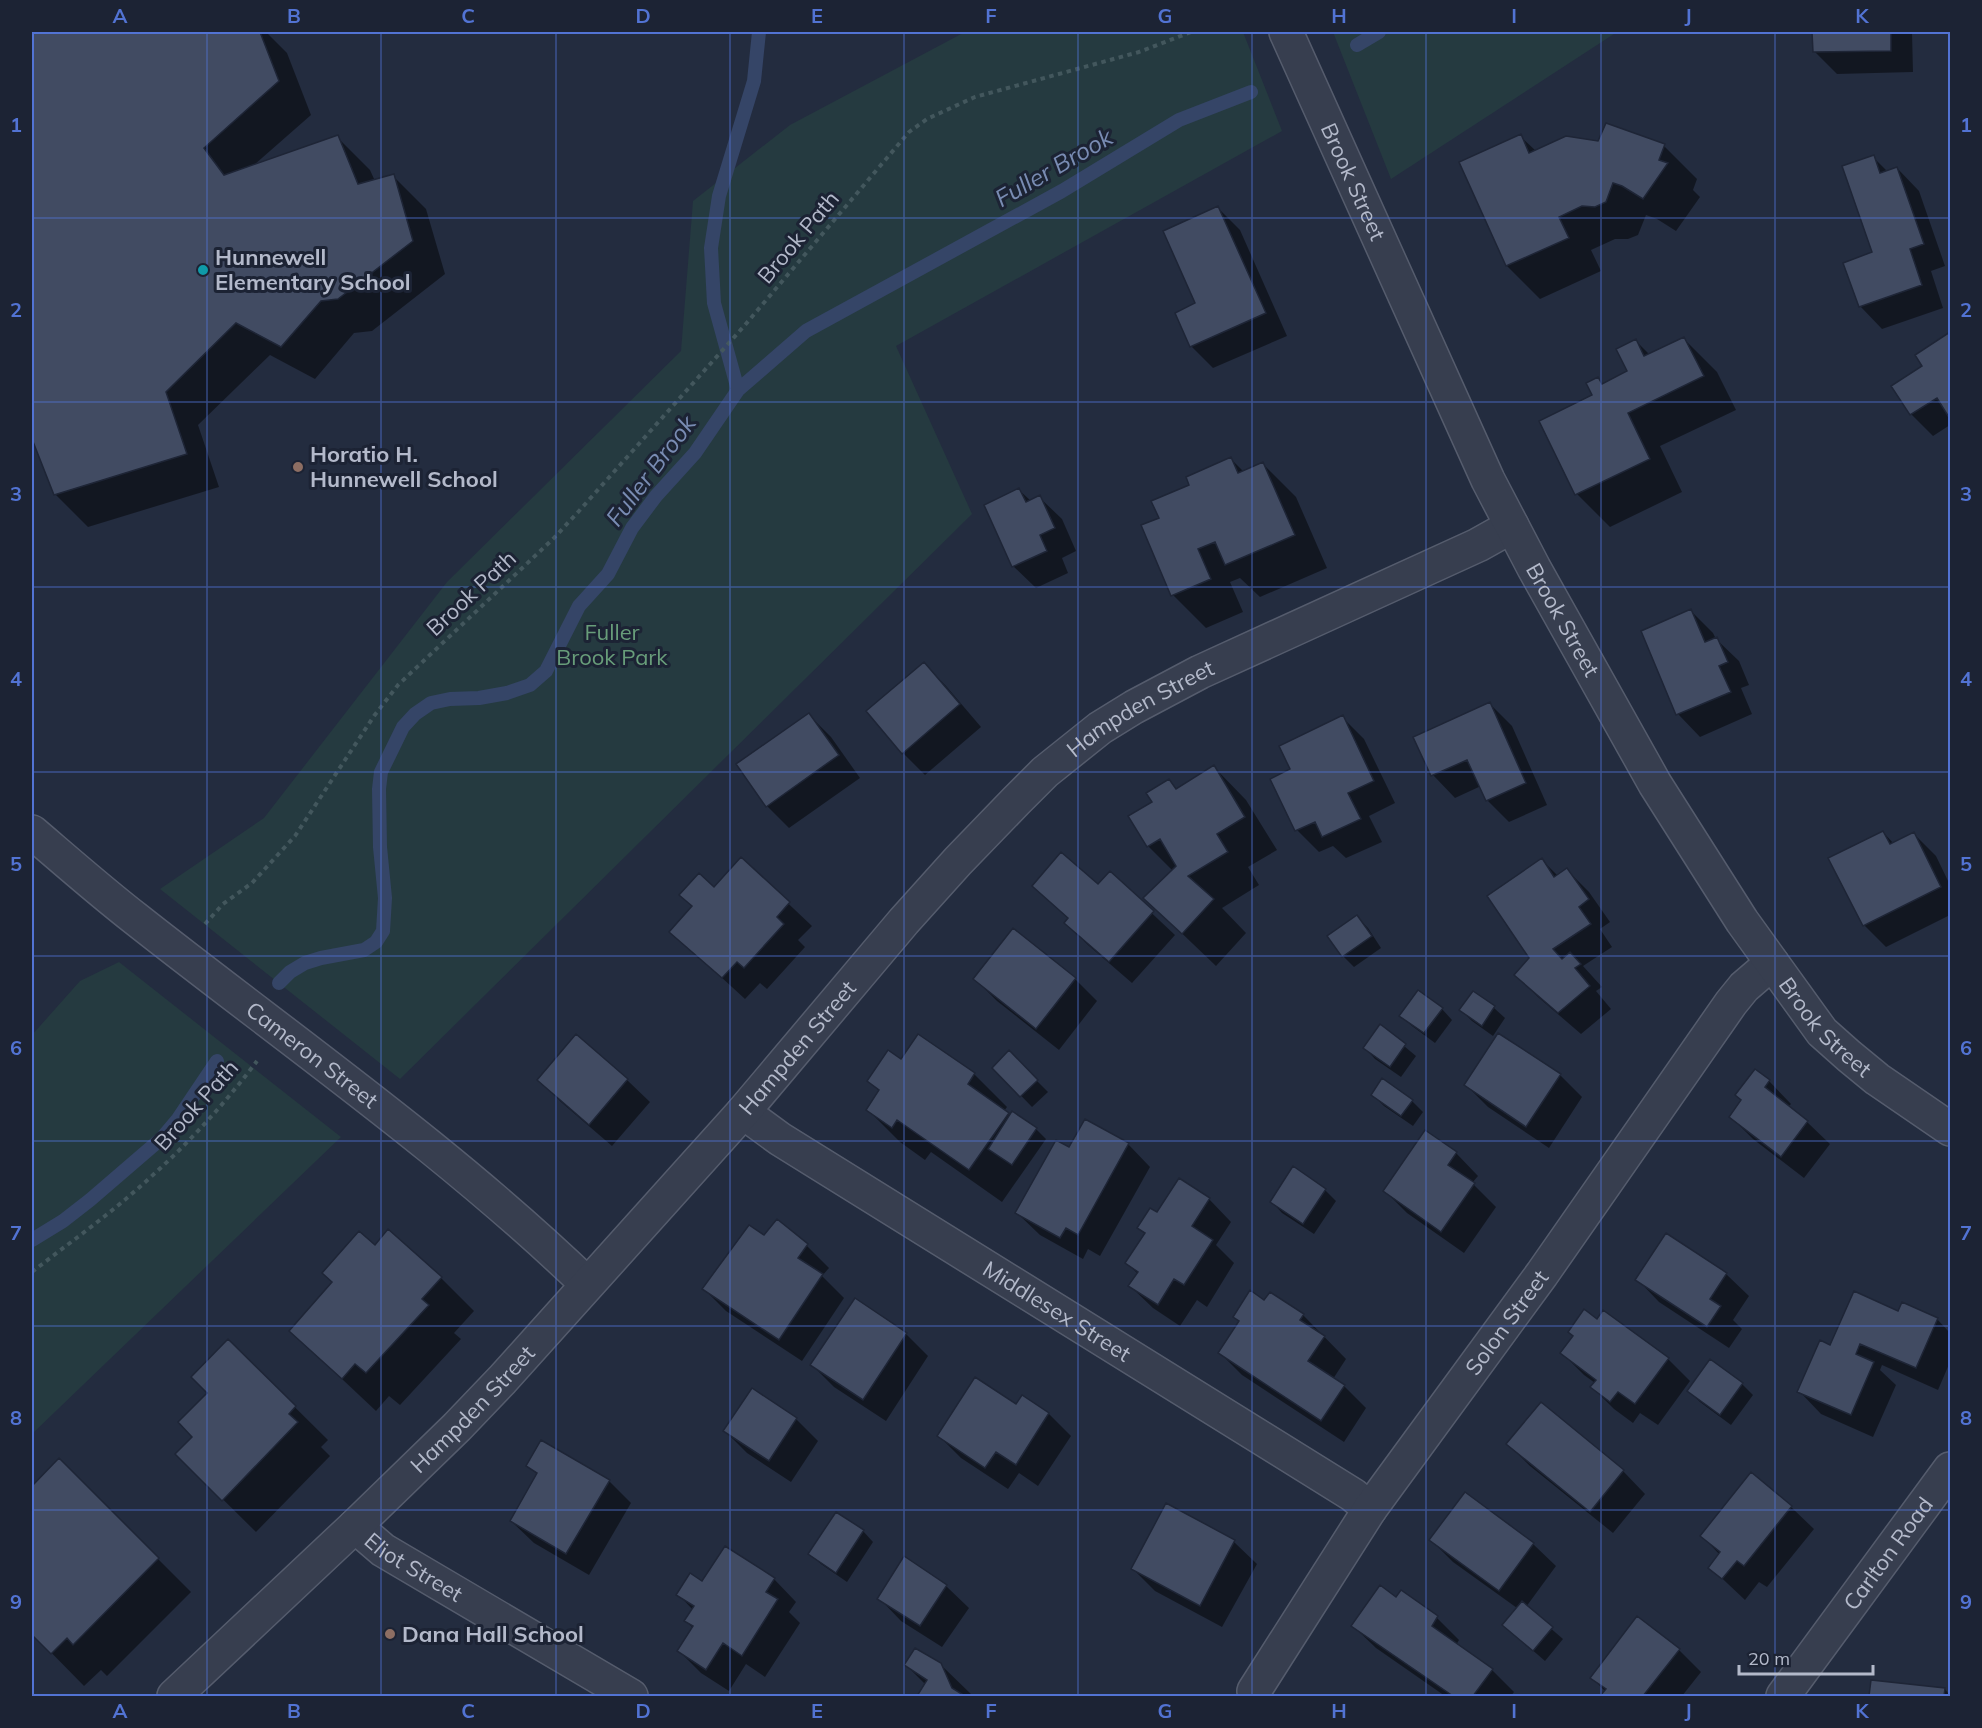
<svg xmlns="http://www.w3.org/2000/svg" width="1982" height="1728" viewBox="0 0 1982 1728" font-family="Mulish,sans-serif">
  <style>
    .green { fill: #253a40 }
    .shadow { fill: #0007 }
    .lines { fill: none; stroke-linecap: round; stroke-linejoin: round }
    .stream { stroke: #354567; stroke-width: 14 }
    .building { fill: #414b62; stroke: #1e2536; stroke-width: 1.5 }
    .minor-casing { stroke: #555c6d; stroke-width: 36 }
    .tertiary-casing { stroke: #555c6d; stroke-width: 36 }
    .path { stroke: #43575d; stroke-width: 4; stroke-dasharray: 4.5 4.5; stroke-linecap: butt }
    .minor { stroke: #373e4f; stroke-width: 33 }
    .tertiary { stroke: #373e4f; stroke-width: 33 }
    .grid { fill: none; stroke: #5273d3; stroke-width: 1.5; stroke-opacity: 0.55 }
    .culture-dot { fill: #0f9aa8; stroke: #1c2334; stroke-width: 2 }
    .education-dot { fill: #8d6e63; stroke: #1c2334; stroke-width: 2 }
    .labels { text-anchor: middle; stroke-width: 6; stroke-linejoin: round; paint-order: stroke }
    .street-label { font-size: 22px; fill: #b3b9ca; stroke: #1c2334 }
    .poi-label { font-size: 22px; font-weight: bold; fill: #b3b9ca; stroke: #1c2334; text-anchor: start }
    .park-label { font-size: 22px; fill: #689d7a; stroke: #1c2334 }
    .water-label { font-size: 24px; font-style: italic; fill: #798cb3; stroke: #1c2334 }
    .neatline { fill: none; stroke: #5273d3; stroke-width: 2 }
    .grid-label { font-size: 20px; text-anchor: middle; font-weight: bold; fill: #5273d3 }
  </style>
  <rect width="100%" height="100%" fill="#232c3f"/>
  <path class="green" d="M965 32H1243L1282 131 896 346 972 514 400 1079 160 889 264 818 447 582 681 351 693 201 790 125Z
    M1333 32H1617L1391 179Z
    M119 962 341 1137 32 1434V1035L80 981Z"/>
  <path class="shadow" d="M32 32H266L287 53 311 115 253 166 337 137 370 170 375 181 393 176 426 209 445 274 372 331 354 333 315 379 270 355 198 425 219 487 88 527 55 494 32 435Z
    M1814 32H1912L1913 72 1837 74 1814 51Z
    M1520 136 1536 151 1599 143 1664 146 1697 179 1693 190 1700 197 1676 231 1657 219 1646 215 1638 235 1628 239H1615L1591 250 1601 271 1540 299 1507 266 1461 163Z
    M1873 157 1888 172 1897 168 1919 191 1945 266 1931 271 1943 308 1882 329 1860 306 1874 253Z
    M1218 208 1240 230 1287 336 1213 368 1191 346 1197 304Z
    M1950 334V425L1933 436 1911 414 1924 367 1917 356Z
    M1684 339 1717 372 1736 410 1660 446 1682 492 1610 527 1577 494 1598 379 1603 384 1629 372 1636 341 1650 355Z
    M1231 459 1244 472 1263 464 1296 497 1327 568 1260 597 1240 578 1230 582 1243 612 1206 628 1173 595 1143 526 1161 518 1191 486Z
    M1019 490 1031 501 1039 497 1062 519 1076 551 1062 558 1068 573 1036 588 1013 566Z
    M1691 611 1713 633 1716 639 1739 661 1749 685 1741 688 1752 714 1700 737 1678 714 1643 631Z
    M924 664 946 686 981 727 925 775 903 753Z
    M1490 704 1512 726 1547 805 1509 822 1487 800 1481 786 1455 798 1433 775 1415 738Z
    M809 715 831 737 860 778 789 828 767 806Z
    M1342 717 1364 739 1395 803 1369 816 1382 842 1346 858 1333 846 1319 852 1297 830 1292 770Z
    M1214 767 1246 800 1277 850 1248 867 1259 885 1222 908 1246 933 1216 966 1145 898 1173 871 1148 846 1154 802 1169 781 1178 790Z
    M1883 832 1894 844 1914 834 1936 856 1950 885V915L1886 947 1864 925Z
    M741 859 812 926 798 940 805 947 767 989 760 983 745 999 672 932 714 889Z
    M1542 860 1558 876 1567 870 1589 892 1610 922 1600 929 1612 947 1583 966 1602 987 1596 991 1611 1009 1581 1034 1538 997 1516 975 1531 958Z
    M1110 874 1175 935 1132 983 1088 945 1066 923 1069 919 1034 886 1098 887Z
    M1357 917 1368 928 1381 948 1354 967 1343 956 1329 937Z
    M1013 930 1075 979 1097 1001 1059 1050 997 1001 975 979Z
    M1473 993 1494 1008 1505 1018 1493 1036 1472 1021 1461 1010Z
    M1442 1009 1452 1020 1435 1043 1412 1026 1401 1016Z
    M1380 1026 1416 1056 1401 1077 1375 1059 1365 1048Z
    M577 1036 627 1080 650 1102 612 1146 561 1102 539 1080Z
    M1009 1053 1048 1092 1032 1107 994 1068Z
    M901 1061 974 1074 1007 1107 1004 1111 1011 1117 1036 1129 1046 1139 1002 1202 931 1152 925 1160 900 1142 867 1109 880 1092 869 1081Z
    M1560 1075 1582 1097 1549 1148 1488 1107 1466 1085Z
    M1769 1081 1791 1104 1788 1107 1807 1122 1830 1144 1804 1178 1753 1139 1731 1117Z
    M1373 1095 1412 1101 1423 1112 1413 1126 1384 1106Z
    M1128 1144 1150 1167 1100 1256 1088 1249 1083 1259 1040 1235 1017 1213 1070 1149Z
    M1456 1153 1478 1176 1472 1183 1496 1207 1464 1253 1407 1213 1385 1191Z
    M1325 1190 1336 1201 1314 1234 1282 1213 1272 1202Z
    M1209 1199 1231 1222 1216 1245 1234 1263 1207 1307 1197 1300 1180 1326 1153 1308 1130 1286 1138 1274 1127 1263 1146 1235 1139 1228Z
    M777 1221 807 1246 829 1268 822 1276 844 1298 802 1361 726 1311 704 1289 764 1237Z
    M389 1231 441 1278 474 1311 454 1333 461 1339 400 1405 389 1396 376 1411 291 1331Z
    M1666 1235 1726 1274 1749 1296 1733 1320 1742 1329 1729 1348 1659 1302 1637 1279Z
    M1265 1302 1303 1315 1346 1359 1333 1379 1344 1386 1366 1408 1344 1442 1242 1375 1220 1353 1240 1322 1235 1317Z
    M1899 1313 1937 1319 1950 1333V1362L1938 1390 1882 1365 1880 1370 1896 1385 1873 1437 1821 1414 1799 1391 1831 1347Z
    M1597 1321 1668 1359 1690 1381 1658 1425 1640 1413 1633 1423 1614 1409 1592 1387 1595 1383 1584 1375 1562 1353Z
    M906 1334 928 1356 886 1421 834 1387 812 1365Z
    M228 1341 328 1440 321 1447 330 1456 256 1532 177 1454 194 1437Z
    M1742 1384 1753 1395 1731 1425 1700 1402 1689 1391Z
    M1022 1397 1049 1414 1071 1436 1038 1486 1019 1473 1008 1489 961 1458 939 1436 1016 1406Z
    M1541 1404 1623 1471 1645 1494 1613 1533 1530 1466 1508 1444Z
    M796 1419 818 1441 791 1482 747 1453 725 1431Z
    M59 1460 191 1592 107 1676 101 1670 84 1686 32 1633V1488Z
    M528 1466 609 1481 631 1503 589 1575 534 1543 511 1521 538 1475Z
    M1751 1474 1791 1507 1814 1529 1767 1587 1759 1582 1745 1600 1710 1567 1720 1555 1702 1536Z
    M1167 1505 1234 1542 1257 1564 1222 1627 1155 1591 1133 1569Z
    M863 1531 873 1542 847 1582 821 1564 810 1554Z
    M1431 1540 1533 1544 1556 1566 1526 1607 1563 1639 1545 1661 1515 1635 1517 1608 1453 1562Z
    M905 1559 946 1586 969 1608 942 1647 901 1621 879 1598Z
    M774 1579 796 1602 789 1612 800 1623 765 1677 746 1664 729 1691 701 1673 679 1651 693 1628 686 1621 693 1610 678 1594 703 1583Z
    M1401 1592 1437 1618 1459 1640 1456 1645 1492 1670 1514 1692 1511 1696H1445L1376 1648 1353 1626 1397 1599Z
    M1679 1650 1701 1672 1682 1696H1602L1606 1692 1592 1678Z
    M940 1664 973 1696H919L926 1685 906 1665Z
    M1872 1681 1945 1689 1950 1696H1871Z"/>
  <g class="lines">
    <path class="stream" d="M1357 45 1379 32
      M738 390 714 303 711 248 719 196 754 81 759 32
      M279 983 290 972 305 963 321 958 364 950 376 942 383 931 385 898 380 847 379 789 381 772 403 727 415 714 431 703 450 699 479 698 507 693 530 685 546 671 579 606 608 574 632 528 656 496 695 453 738 390 806 331 1062 191 1179 120 1251 92
      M32 1240 63 1221 90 1200 162 1138 178 1119 217 1061"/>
  </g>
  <path class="building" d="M32 32H260L279 81 204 148 224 175 338 135 358 184 394 174 413 241 338 299 321 301 281 347 236 323 166 392 187 454 54 495 32 439Z
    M1812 32H1891V51L1813 52Z
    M1606 123 1665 144 1659 160 1668 163 1643 199 1622 186 1613 183 1606 202 1595 207 1582 206 1559 217 1569 238 1506 266 1459 162 1521 134 1529 153 1566 136 1598 141Z
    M1874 155 1880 173 1897 167 1924 244 1910 249 1922 285 1859 307 1843 263 1872 252 1842 166Z
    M1218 206 1266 313 1190 347 1175 313 1195 303 1163 231Z
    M1950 332V419L1937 398 1910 415 1891 386 1922 366 1915 355Z
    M1684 337 1704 376 1628 413 1650 459 1575 495 1539 421 1592 395 1586 383 1598 377 1602 384 1627 371 1616 349 1636 339 1644 356Z
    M1231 457 1238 473 1263 462 1295 535 1225 565 1215 542 1198 549 1211 579 1171 596 1141 525 1159 518 1151 501 1189 485 1186 477Z
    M1019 488 1026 502 1040 495 1055 528 1040 535 1047 551 1012 567 984 505Z
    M1691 609 1705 642 1717 637 1728 662 1719 666 1731 692 1676 715 1641 631Z
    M924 662 960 704 902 754 866 711Z
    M1490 702 1526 783 1486 801 1467 760 1431 776 1413 737Z
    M809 713 839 755 766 807 736 764Z
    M1343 715 1374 781 1348 793 1361 819 1322 837 1315 822 1295 831 1270 779 1290 769 1279 746Z
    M1214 765 1245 817 1217 834 1228 852 1188 876 1214 899 1182 934 1143 898 1176 866 1160 839 1147 847 1128 816 1152 802 1146 793 1169 779 1176 789Z
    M1883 831 1890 844 1914 832 1941 887 1863 926 1828 858Z
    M1061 852 1098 884 1110 871 1154 911 1109 962 1064 923 1068 918 1032 886Z
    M741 857 790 902 777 917 784 924 744 968 737 962 722 978 669 932 692 906 679 895 699 873 714 887Z
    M1542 858 1554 877 1567 868 1589 899 1579 907 1591 924 1553 949 1562 959 1570 952 1581 964 1575 968 1590 986 1558 1013 1514 975 1529 958 1487 896Z
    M1357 915 1372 936 1342 957 1327 936Z
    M1013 928 1076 978 1036 1029 973 979Z
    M1418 990 1443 1008 1424 1033 1399 1016Z
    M1473 991 1495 1006 1482 1026 1459 1010Z
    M1380 1024 1406 1044 1390 1067 1363 1048Z
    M1498 1033 1561 1074 1526 1127 1464 1085Z
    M576 1034 628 1079 589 1125 537 1080Z
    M918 1034 975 1073 968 1084 1009 1113 969 1170 897 1120 892 1128 866 1110 879 1090 867 1081 888 1050 901 1059Z
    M1009 1050 1038 1080 1020 1097 992 1068Z
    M1755 1069 1770 1080 1765 1087 1808 1121 1781 1157 1729 1117 1741 1100 1735 1095Z
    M1382 1078 1413 1100 1401 1116 1371 1095Z
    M1012 1111 1037 1128 1012 1165 988 1149Z
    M1085 1119 1129 1143 1078 1235 1066 1228 1060 1238 1015 1213 1056 1140 1069 1147Z
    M1425 1130 1457 1152 1448 1165 1475 1183 1441 1232 1383 1191Z
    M1293 1166 1326 1189 1303 1224 1270 1202Z
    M1179 1178 1210 1198 1192 1226 1213 1240 1184 1285 1174 1279 1158 1305 1128 1286 1138 1272 1125 1263 1145 1233 1137 1228 1150 1208 1157 1212Z
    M777 1219 808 1244 798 1258 823 1274 779 1340 702 1289 749 1225 764 1235Z
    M388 1229 442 1277 422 1299 429 1305 366 1373 355 1364 342 1379 289 1331 332 1282 322 1273 359 1231 375 1245Z
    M1666 1233 1727 1273 1710 1299 1721 1306 1707 1327 1635 1280Z
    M1250 1290 1264 1300 1270 1292 1304 1314 1300 1320 1325 1336 1308 1361 1345 1385 1321 1421 1218 1353 1239 1321 1233 1317Z
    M1854 1291 1898 1311 1902 1302 1938 1318 1916 1368 1860 1344 1856 1354 1874 1362 1851 1415 1797 1392 1820 1340 1830 1345Z
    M855 1298 907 1333 863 1400 810 1365Z
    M1584 1309 1597 1319 1603 1310 1669 1358 1635 1404 1618 1392 1610 1402 1590 1387 1596 1380 1560 1353 1573 1336 1568 1332Z
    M228 1339 296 1406 289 1414 298 1422 222 1501 175 1454 192 1437 178 1422 207 1393 191 1377Z
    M1710 1359 1743 1383 1720 1415 1687 1391Z
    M975 1377 1016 1404 1022 1395 1049 1413 1016 1465 996 1452 985 1468 937 1436Z
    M752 1388 797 1418 769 1461 723 1431Z
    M1541 1402 1624 1470 1590 1512 1506 1444Z
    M541 1440 610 1480 566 1554 510 1521 537 1473 526 1466Z
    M59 1458 159 1558 73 1645 67 1638 51 1654 32 1635V1486Z
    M1751 1472 1792 1506 1744 1566 1737 1561 1722 1579 1708 1568 1720 1552 1700 1536Z
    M1465 1492 1534 1543 1499 1591 1429 1540Z
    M1166 1503 1235 1540 1200 1606 1131 1569Z
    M836 1512 864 1530 836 1573 808 1554Z
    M725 1546 775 1578 766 1592 778 1599 742 1656 723 1643 706 1670 677 1651 693 1626 684 1621 694 1606 676 1595 690 1573 702 1581Z
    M904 1556 947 1585 920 1626 877 1599Z
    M1380 1585 1396 1597 1401 1590 1438 1616 1432 1626 1493 1669 1473 1696H1453L1351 1626Z
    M1522 1601 1553 1627 1533 1651 1502 1625Z
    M1637 1616 1680 1649 1643 1696H1600L1606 1689 1590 1678Z
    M915 1648 941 1663 952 1688 965 1696H917L927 1680 904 1665Z
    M1871 1680 1945 1688 1944 1696H1869Z"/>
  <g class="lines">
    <defs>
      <g id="minor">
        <path id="s1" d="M32 832C66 861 100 891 136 919 288 1039 448 1150 587 1284"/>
        <path id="s2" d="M743 1112 780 1139 1353 1495 1370 1509"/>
        <path id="s3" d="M355 1526 383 1550 631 1696"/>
        <path id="s4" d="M1254 1691 1370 1509 1542 1274 1731 1003 1744 987 1772 963"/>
        <path id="s5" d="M174 1696 355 1526 457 1427 502 1380 743 1112 904 921 958 861 1016 801 1045 772 1100 728 1134 707 1200 672 1478 545 1512 526"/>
        <path id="s6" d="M1783 1696 1950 1469"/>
      </g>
      <g id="tertiary">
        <path id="s7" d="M1286 32 1488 480 1534 568 1655 784 1742 921 1822 1032 1849 1056 1877 1079 1950 1129"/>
      </g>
    </defs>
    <use href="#minor" class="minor-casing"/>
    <use href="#tertiary" class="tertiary-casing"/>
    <path class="path" d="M205 924 223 904 252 883 295 836 374 716 398 685 553 539 579 511 745 325 909 132 927 119 975 97 1139 52 1191 32
      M32 1272C69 1243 109 1215 144 1183 186 1146 223 1106 257 1061"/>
    <use href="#minor" class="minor"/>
    <use href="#tertiary" class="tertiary"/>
  </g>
  <path class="grid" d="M207 32V1696M381 32V1696M556 32V1696M730 32V1696M904 32V1696M1078 32V1696M1252 32V1696M1426 32V1696M1601 32V1696M1775 32V1696M32 218H1950M32 402H1950M32 587H1950M32 772H1950M32 956H1950M32 1141H1950M32 1326H1950M32 1510H1950"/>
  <circle class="culture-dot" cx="203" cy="270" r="6"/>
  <g class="education-dot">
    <circle cx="298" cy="467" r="6"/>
    <circle cx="390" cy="1634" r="6"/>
  </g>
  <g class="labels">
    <g class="street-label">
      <text dy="8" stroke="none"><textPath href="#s7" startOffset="164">Brook Street</textPath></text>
      <text transform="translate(798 237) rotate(-50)" y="8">Brook Path</text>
      <text transform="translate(471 593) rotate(-43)" y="8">Brook Path</text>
      <text dy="8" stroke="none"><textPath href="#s7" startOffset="650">Brook Street</textPath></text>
      <text dy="8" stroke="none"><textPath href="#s5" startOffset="1386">Hampden Street</textPath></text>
      <text dy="8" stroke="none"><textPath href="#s7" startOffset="1136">Brook Street</textPath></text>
      <text dy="8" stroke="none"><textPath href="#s5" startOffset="900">Hampden Street</textPath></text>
      <text dy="8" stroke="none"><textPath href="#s1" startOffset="358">Cameron Street</textPath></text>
      <text transform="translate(196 1105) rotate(-48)" y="8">Brook Path</text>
      <text dy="8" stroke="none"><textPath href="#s2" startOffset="372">Middlesex Street</textPath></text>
      <text dy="8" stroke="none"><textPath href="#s4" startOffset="447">Solon Street</textPath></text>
      <text dy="8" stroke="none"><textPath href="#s5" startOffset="414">Hampden Street</textPath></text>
      <text dy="8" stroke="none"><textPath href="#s6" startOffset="177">Carlton Road</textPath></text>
      <text dy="8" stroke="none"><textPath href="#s3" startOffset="72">Eliot Street</textPath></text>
    </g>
    <g class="poi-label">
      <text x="215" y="265">Hunnewell<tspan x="215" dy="25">Elementary School</tspan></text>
      <text x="310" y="462">Horatio H.<tspan x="310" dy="25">Hunnewell School</tspan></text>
      <text x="402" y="1642">Dana Hall School</text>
    </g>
    <g class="park-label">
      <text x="612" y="640">Fuller<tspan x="612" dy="25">Brook Park</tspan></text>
    </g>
    <g class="water-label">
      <text transform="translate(1054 168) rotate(-30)" y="8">Fuller Brook</text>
      <text transform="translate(651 471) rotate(-53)" y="8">Fuller Brook</text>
    </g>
  </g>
  <rect width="1982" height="1728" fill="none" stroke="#1c2334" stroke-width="66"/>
  <path d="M1739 1665v9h134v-9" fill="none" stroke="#b3b9ca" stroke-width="3"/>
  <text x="1748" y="1665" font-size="18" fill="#b3b9ca" stroke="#1c2334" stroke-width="4.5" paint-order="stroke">20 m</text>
  <rect x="33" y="33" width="1916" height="1662" class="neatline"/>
  <g class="grid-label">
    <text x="120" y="23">A</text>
    <text x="294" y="23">B</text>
    <text x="468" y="23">C</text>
    <text x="643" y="23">D</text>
    <text x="817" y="23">E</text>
    <text x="991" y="23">F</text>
    <text x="1165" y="23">G</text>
    <text x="1339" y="23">H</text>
    <text x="1514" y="23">I</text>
    <text x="1688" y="23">J</text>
    <text x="1862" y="23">K</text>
    <text x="16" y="132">1</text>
    <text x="1966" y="132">1</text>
    <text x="16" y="317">2</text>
    <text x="1966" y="317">2</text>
    <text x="16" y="501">3</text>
    <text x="1966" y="501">3</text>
    <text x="16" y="686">4</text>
    <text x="1966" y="686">4</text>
    <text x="16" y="871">5</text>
    <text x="1966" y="871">5</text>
    <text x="16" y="1055">6</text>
    <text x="1966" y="1055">6</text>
    <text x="16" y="1240">7</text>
    <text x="1966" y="1240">7</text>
    <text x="16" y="1425">8</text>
    <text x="1966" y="1425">8</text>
    <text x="16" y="1609">9</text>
    <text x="1966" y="1609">9</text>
    <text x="120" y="1718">A</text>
    <text x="294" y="1718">B</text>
    <text x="468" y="1718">C</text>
    <text x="643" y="1718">D</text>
    <text x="817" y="1718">E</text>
    <text x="991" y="1718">F</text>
    <text x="1165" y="1718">G</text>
    <text x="1339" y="1718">H</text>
    <text x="1514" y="1718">I</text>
    <text x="1688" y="1718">J</text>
    <text x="1862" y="1718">K</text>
  </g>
</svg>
